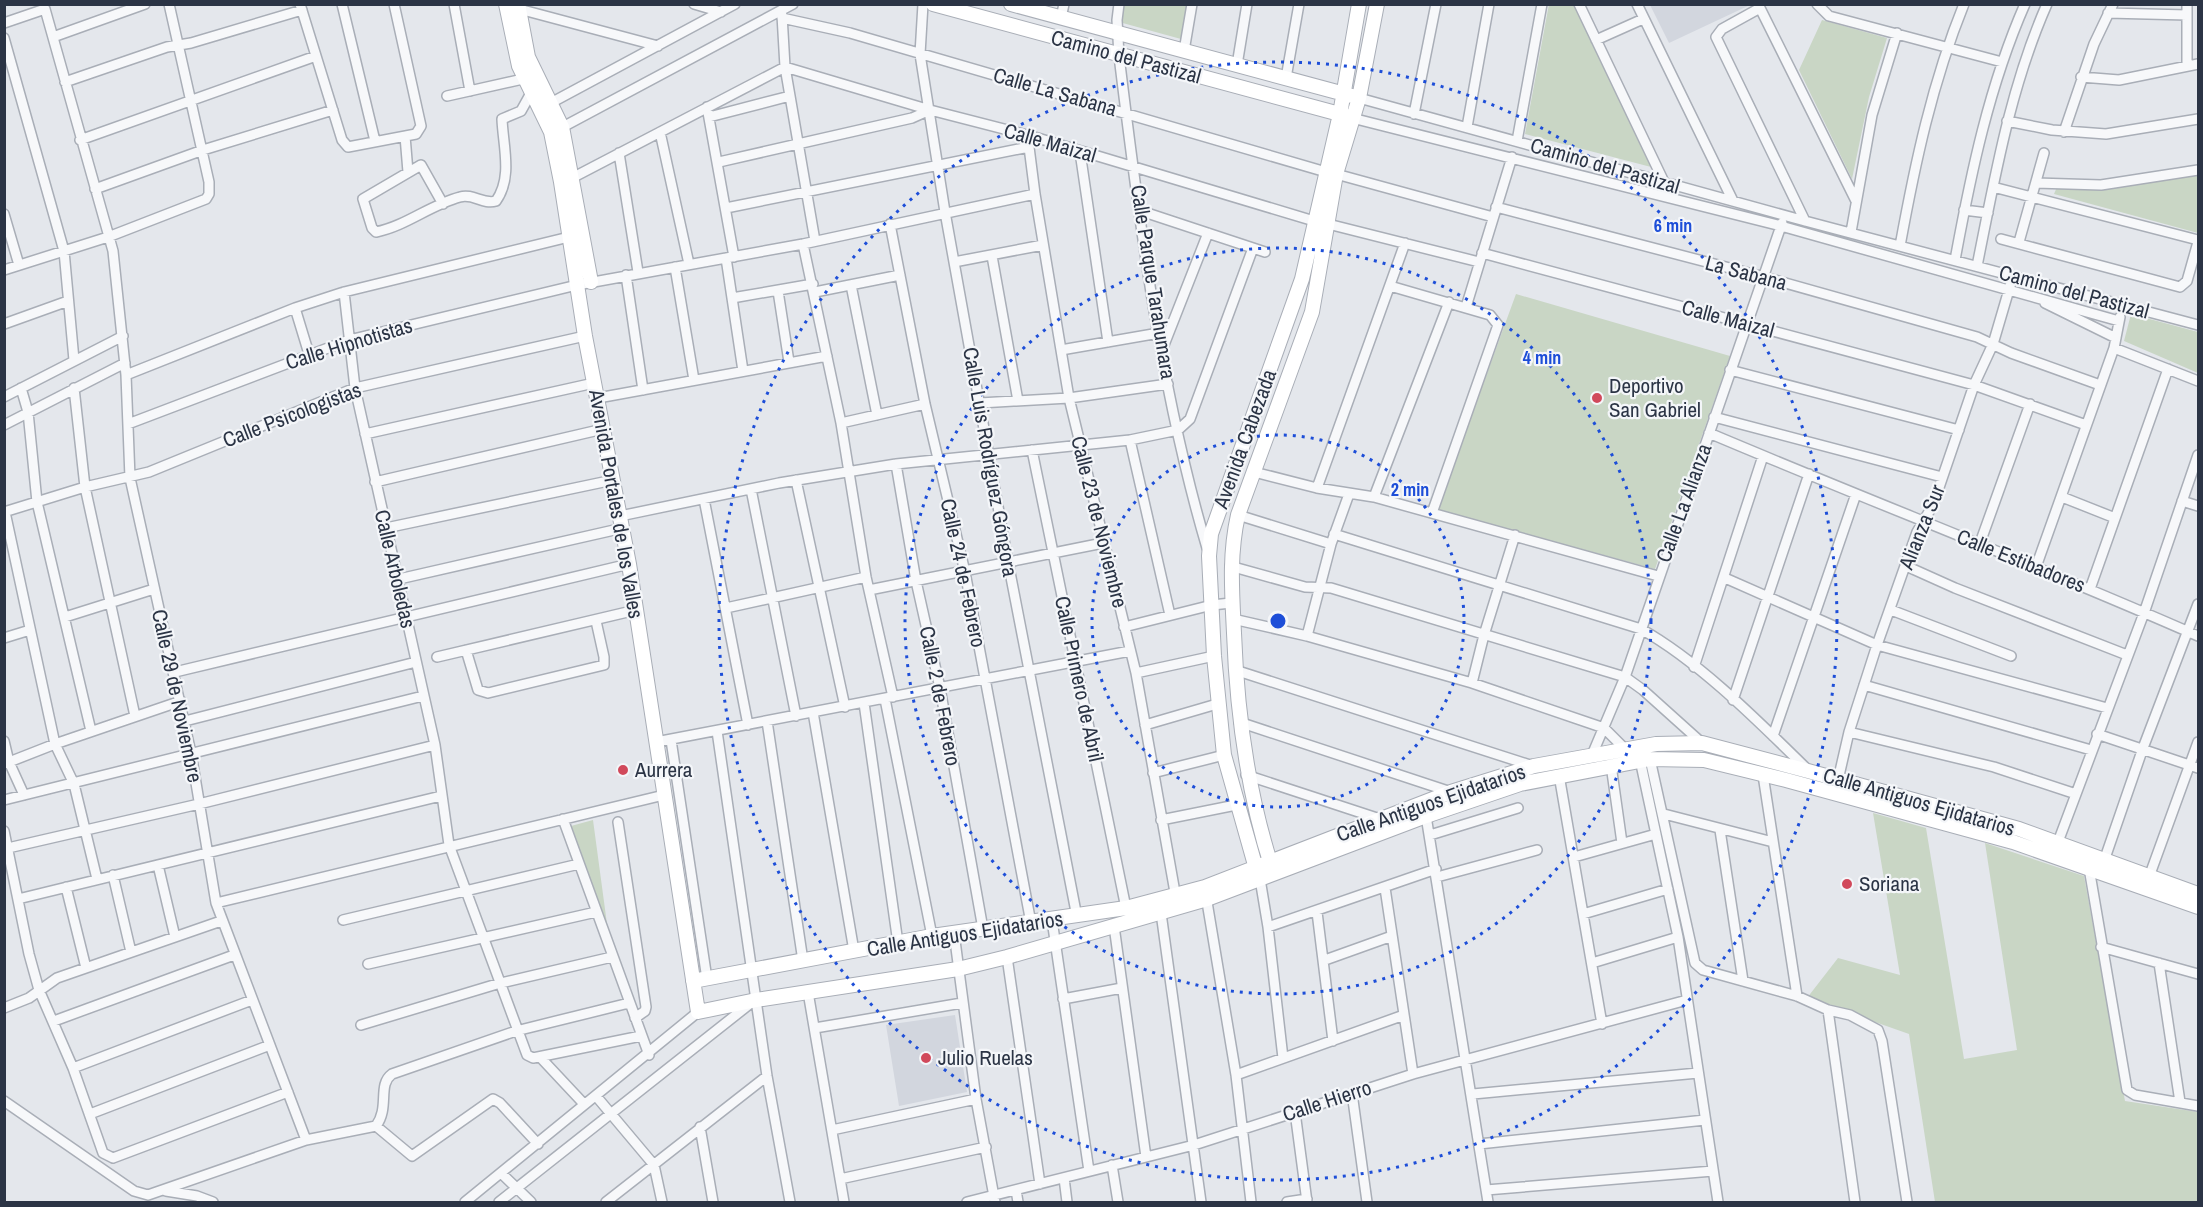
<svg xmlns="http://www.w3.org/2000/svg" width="2203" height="1207" viewBox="0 0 2203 1207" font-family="'Archivo Narrow',sans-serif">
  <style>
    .built { fill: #d2d6de }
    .green { fill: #c9d6c5 }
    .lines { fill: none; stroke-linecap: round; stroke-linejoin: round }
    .street-casing { stroke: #a9aeb7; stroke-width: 12 }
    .secondary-casing { stroke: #a9aeb7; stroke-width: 16 }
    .street { stroke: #f7f8fa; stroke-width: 9 }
    .secondary { stroke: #fff; stroke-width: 14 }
    .ring { fill: none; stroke: #1d4ed8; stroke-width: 3; stroke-dasharray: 3 6 }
    .poi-dot { fill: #d1495b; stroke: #f4f6f9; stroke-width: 2 }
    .labels { text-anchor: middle; stroke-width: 4.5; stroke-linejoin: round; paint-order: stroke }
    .street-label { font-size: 21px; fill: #2b3445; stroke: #f4f6f9 }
    .poi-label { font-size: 21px; fill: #2b3445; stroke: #f4f6f9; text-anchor: start }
    .centre { fill: #1d4ed8; stroke: #f4f6f9; stroke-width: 3 }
    .ring-label { font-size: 18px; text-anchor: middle; font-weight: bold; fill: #1d4ed8; stroke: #f4f6f9; stroke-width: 4.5; stroke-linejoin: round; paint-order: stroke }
  </style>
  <rect width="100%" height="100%" fill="#e4e7ec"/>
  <path class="built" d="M1750 5 1669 43 1650 5 1750 4Z
    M955 1015 967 1092 899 1106 886 1025Z"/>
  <path class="green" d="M1549 4 1574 5 1651 167 1525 134Z
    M1123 5H1187L1181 39 1119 22Z
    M1822 20 1887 38 1869 97 1852 179 1799 70Z
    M2198 174V233L2054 194 2057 187H2122Z
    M1516 294 1730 356 1655 569 1437 510Z
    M2131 314 2198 332V373L2124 341Z
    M1873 813 1926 828 1964 1059 2017 1050 1985 843 2084 876 2125 1101 2198 1112V1202H1935L1909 1034 1807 998 1838 958 1900 975Z
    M593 820 607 924 571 826Z"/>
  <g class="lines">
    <defs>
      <path id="street" d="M300 4 342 140 348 147 416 134 421 126 394 4
        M342 4 375 141
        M454 4 470 91
        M694 4 721 12
        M923 4 920 54 945 212 1008 562 1077 917
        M1119 4 1117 20 1119 56C1139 220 1160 389 1207 548
        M1579 4 1664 182
        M1637 4 1733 201
        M1758 4 1856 201
        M1817 4 1829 16 2002 62
        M2187 4V66
        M1760 8 1722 29 1716 37 1805 221
        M45 9 113 251 126 375 130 478 191 753 216 903 306 1140
        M519 9 658 46
        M2108 13 2187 15
        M782 15 785 67 815 241
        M782 18 850 33 1326 172
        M1061 18 1064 4
        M4 23 45 9
        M53 37 145 4
        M4 38 64 251 74 360
        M1596 40 1643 19
        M1184 51 1192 4
        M1237 65 1247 4
        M2081 77 2119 80 2198 64
        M1286 78 1299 4
        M65 82 167 47 191 43 302 10
        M447 96 523 79
        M1359 98 1805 221 2198 325
        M547 105 735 4
        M707 107 734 257
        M1414 114 1436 4
        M709 117 790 96
        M1352 118 1781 226 2119 321
        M2007 121 2052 130 2106 134 2198 119
        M1467 127 1489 4
        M559 129 793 4
        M660 132 689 264
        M2064 132 2094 44 2113 4
        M405 136 408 172
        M1031 136 1029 147 1035 194 1069 398 1136 673 1176 898
        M80 140 316 56
        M1517 141 1542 4
        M1080 152 1108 342
        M619 153 638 272
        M719 162 912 118 930 110
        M1336 174 1493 217
        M572 178 785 67 930 110 1031 136 1314 221
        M2036 183 2101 185 2198 170
        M1993 187 2198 240
        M95 189 203 150 333 110
        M443 204 421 165 363 199 372 228 376 232C406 226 430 205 460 197 473 193 483 205 496 201 513 177 503 146 502 119L521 111 531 93
        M1496 207 1764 277 1977 337 2011 353 2100 385
        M726 208 1029 147
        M1964 210 1988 213
        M1141 211 1265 252
        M4 214 19 265
        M890 224 925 404 965 572 1031 923
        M1328 224 1479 262
        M1851 232 1872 115 1897 33
        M2001 239 2180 287 2187 281 2198 242
        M2019 242 2044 153
        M803 244 841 423 866 577 893 697
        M1900 246C1915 164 1932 83 1964 4
        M1482 253 1974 385 2086 425
        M992 256 1018 401
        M726 258 743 371
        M1955 260C1971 173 1989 86 2025 4
        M954 262 1043 245
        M1977 266C1995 177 2010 88 2047 4
        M675 267 694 380
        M4 270 108 237 206 199 209 194V182L169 4
        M626 275 643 390
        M851 285 877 415
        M1390 286 1490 315 1498 325 1432 513
        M778 291 789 362
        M344 292 355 388 435 745 449 845 527 1055 533 1058 641 1036
        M815 292 900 275
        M732 298 813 284
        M2045 303 2116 338
        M1466 307 1512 157
        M295 308 309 354
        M4 324 68 301
        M2114 348 2198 381
        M1061 350 1159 333
        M1162 350 1208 233
        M1730 370 1959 430
        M126 375 295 308 344 292 569 237
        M21 388 28 412 37 502 91 731
        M74 388 85 487 135 716
        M4 397 123 336
        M598 398 827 356
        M980 403 1069 398 1168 384
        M1714 417 1942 477
        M841 423 925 404
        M128 424 349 340 577 285 803 244 1035 194
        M4 425 125 363
        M1709 433C1872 502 2037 565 2198 636
        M365 434 594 383
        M1130 440 1170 615
        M1032 450 1126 908
        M896 464 916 581 940 688 983 929
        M1254 472 1317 488 1374 497 1658 576
        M796 480 845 707
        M375 482 603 429
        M1317 488 1405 243
        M751 489 796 716
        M1374 497 1449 302
        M2062 497 2115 518
        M704 499 748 725
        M2182 501 2198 506
        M4 512 85 487 149 472 355 388 585 336
        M5 512 55 744 74 784 97 879
        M1238 515 1331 544
        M620 516 779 483 896 464 1130 440 1178 430 1190 419 1253 248
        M386 528 613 480
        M1334 534 1641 629C1700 662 1760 723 1808 770
        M1980 543 2030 404
        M1230 566 1305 587 1331 588 1625 677 1643 690 1702 743
        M1906 566 1955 588 2127 655
        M2036 567 2114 348 2120 317
        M1725 578 1877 645 2107 708
        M399 579 623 528
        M2090 589 2168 369
        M869 590 1103 543
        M726 608 866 577
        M1891 610 2011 656
        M65 617 154 589
        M1233 619 1307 636 1472 683 1604 728 1625 749
        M1124 627 1212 605 1231 603
        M1307 636 1331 544 1349 494
        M4 638 30 630
        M466 650 478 690 488 693 604 665V657L596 621
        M437 657 636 610
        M1694 667 1763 456
        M1235 670 1533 766
        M175 672 629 564
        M1136 673 1214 656
        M1472 683 1484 635 1515 535
        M1864 685 2091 750
        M885 699 932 936
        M1733 700 1809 474
        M864 703 898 943
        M813 712 854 951
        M185 721 416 662
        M767 721 803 961
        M1239 722 1451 792
        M1145 725 1217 704
        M717 731 767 1076 790 1202
        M1849 732 1994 767 2076 794
        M2097 734 2198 768
        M1773 736 1856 494
        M671 740 707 979
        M4 741 9 762 24 795
        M656 742 1130 651
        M1592 755 1625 677 1782 223
        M1639 755 1678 937 1718 1202
        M1650 759 1695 963 1703 970 1797 996 1828 1010 1850 1015 1878 1030 1882 1041 1907 1202
        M4 764 55 744 181 701
        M1611 765 1622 843
        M1153 773 1224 755
        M1246 775 1380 819
        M1559 775 1602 1024
        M1763 775 1797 996
        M1838 780 1849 732 1877 645 1917 532 1933 505 1974 385 1993 344 2013 276
        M4 800 423 696
        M1664 814 1773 842
        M1426 816 1488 1202
        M563 819 649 1055
        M1161 820 1236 805
        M618 822 646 1007 645 1011 635 1018
        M1720 830 1743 981
        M4 831 29 954 39 990 73 1068 103 1153 113 1158
        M1430 835 1518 808
        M2058 842 2144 613 2198 455
        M8 848 199 804 435 745
        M1574 857 1656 834
        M2104 861 2143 748 2198 604
        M158 865 175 937
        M2089 868 2127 1090 2135 1095 2198 1106
        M113 875 131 952
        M1437 877 1537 850
        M2149 877 2198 742
        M1260 879 1268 927 1283 1058
        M66 887 86 968
        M1385 888 1413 1074
        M1206 896 1236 1075 1251 1202
        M18 899 441 796
        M216 903 664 795
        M1317 912 1333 1041
        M1161 913 1201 1202
        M1583 914 1668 889
        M343 920 579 864
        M1052 920 1089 1171
        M1114 926 1146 1157
        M1268 927 1436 869
        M954 933 976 1099 995 1202
        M2101 947 2198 974
        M1007 957 1040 1184
        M1325 960 1392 936
        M1592 963 1678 937
        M2159 963 2180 1102
        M368 964 596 912
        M808 992 844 1202
        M1063 999 1122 988
        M4 1008 29 998 57 978 221 921
        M1828 1010 1855 1202
        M54 1021 234 955
        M361 1025 497 984 612 957
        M815 1028 962 1003
        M540 1057 584 1104
        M73 1068 252 1000
        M1236 1075 1404 1015
        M1352 1093 1367 1202
        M1473 1094 1698 1073
        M596 1096 654 1165 662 1202
        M4 1101 134 1191 148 1195 306 1140 376 1126C390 1107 377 1085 392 1074L516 1031 629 1003
        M1295 1112 1307 1202
        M90 1114 270 1045
        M376 1126 412 1156 493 1099 500 1103 538 1144
        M700 1127 713 1202
        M832 1130 976 1099
        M1479 1144 1705 1120
        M113 1158 288 1092
        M1112 1165 1118 1202
        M501 1173 531 1202
        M1064 1178 1067 1202
        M840 1179 986 1147
        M1016 1190 1018 1202
        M1486 1190 1713 1171
        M166 1191 197 1196 213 1202
        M465 1202 698 1012
        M499 1202 751 1003
        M606 1202 767 1076
        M967 1202 1194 1145 1413 1074 1687 1000
        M1287 1202 1307 1199"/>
      <path id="secondary" d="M506 4 519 66 551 132 561 182 585 336 629 564 698 1012 756 1000 958 969 1007 957 1207 899 1426 816 1520 784 1650 759 1704 760 1786 780 2013 842 2198 907
        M518 4 528 57 562 127 591 282
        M933 4 1347 116
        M1011 4 1352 96
        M1272 868C1247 791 1237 714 1234 633 1232 592 1229 555 1238 515L1312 312 1336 174 1359 98 1377 4
        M1257 872 1224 755 1214 656 1209 556 1211 534 1302 279 1340 114 1359 4
        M693 981 932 936 1126 908 1205 887 1451 792 1534 766 1656 744 1702 743 1808 771 2019 829 2198 894"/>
    </defs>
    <use href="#street" class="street-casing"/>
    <use href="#secondary" class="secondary-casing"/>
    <use href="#street" class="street"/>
    <use href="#secondary" class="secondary"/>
  </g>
  <g class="ring">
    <circle cx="1278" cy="621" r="186"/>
    <circle cx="1278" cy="621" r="373"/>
    <circle cx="1278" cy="621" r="559"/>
  </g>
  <g class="poi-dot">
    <circle cx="1597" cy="398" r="6"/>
    <circle cx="623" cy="770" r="6"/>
    <circle cx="1847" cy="884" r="6"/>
    <circle cx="926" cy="1058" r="6"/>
  </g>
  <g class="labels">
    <g class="street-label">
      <text transform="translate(1126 57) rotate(15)" y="7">Camino del Pastizal</text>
      <text transform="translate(1055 92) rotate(16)" y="7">Calle La Sabana</text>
      <text transform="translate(1050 143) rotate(16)" y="7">Calle Maizal</text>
      <text transform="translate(1605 166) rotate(16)" y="7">Camino del Pastizal</text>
      <text transform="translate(1746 273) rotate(15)" y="7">La Sabana</text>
      <text transform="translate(1153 282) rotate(81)" y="7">Calle Parque Tarahumara</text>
      <text transform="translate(2074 292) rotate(15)" y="7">Camino del Pastizal</text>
      <text transform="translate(1728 319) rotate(15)" y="7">Calle Maizal</text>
      <text transform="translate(349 344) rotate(-17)" y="7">Calle Hipnotistas</text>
      <text transform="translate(292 415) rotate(-21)" y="7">Calle Psicologistas</text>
      <text transform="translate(1245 439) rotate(-70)" y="7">Avenida Cabezada</text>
      <text transform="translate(990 462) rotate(80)" y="7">Calle Luis Rodríguez Góngora</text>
      <text transform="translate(1684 503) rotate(-70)" y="7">Calle La Alianza</text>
      <text transform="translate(616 504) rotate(80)" y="7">Avenida Portales de los Valles</text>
      <text transform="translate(1099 522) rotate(76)" y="7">Calle 23 de Noviembre</text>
      <text transform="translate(1922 527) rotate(-68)" y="7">Alianza Sur</text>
      <text transform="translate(2021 561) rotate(22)" y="7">Calle Estibadores</text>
      <text transform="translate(395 569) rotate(77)" y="7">Calle Arboledas</text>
      <text transform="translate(963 573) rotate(78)" y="7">Calle 24 de Febrero</text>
      <text transform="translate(1079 679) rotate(78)" y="7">Calle Primero de Abril</text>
      <text transform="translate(177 696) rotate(78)" y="7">Calle 29 de Noviembre</text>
      <text transform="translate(940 696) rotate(79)" y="7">Calle 2 de Febrero</text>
      <text transform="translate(1919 802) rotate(16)" y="7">Calle Antiguos Ejidatarios</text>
      <text transform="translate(1431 803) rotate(-19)" y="7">Calle Antiguos Ejidatarios</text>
      <text transform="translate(965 934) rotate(-9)" y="7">Calle Antiguos Ejidatarios</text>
      <text transform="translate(1327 1101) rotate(-18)" y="7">Calle Hierro</text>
    </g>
    <g class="poi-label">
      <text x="1609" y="393">Deportivo<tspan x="1609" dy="24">San Gabriel</tspan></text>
      <text x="635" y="777">Aurrera</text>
      <text x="1859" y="891">Soriana</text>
      <text x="938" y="1065">Julio Ruelas</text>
    </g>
  </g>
  <circle cx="1278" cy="621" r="9" class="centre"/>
  <g class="ring-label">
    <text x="1673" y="232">6 min</text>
    <text x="1542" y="364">4 min</text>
    <text x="1410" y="496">2 min</text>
  </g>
  <rect width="2203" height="1207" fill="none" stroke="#2b3445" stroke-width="12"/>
</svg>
